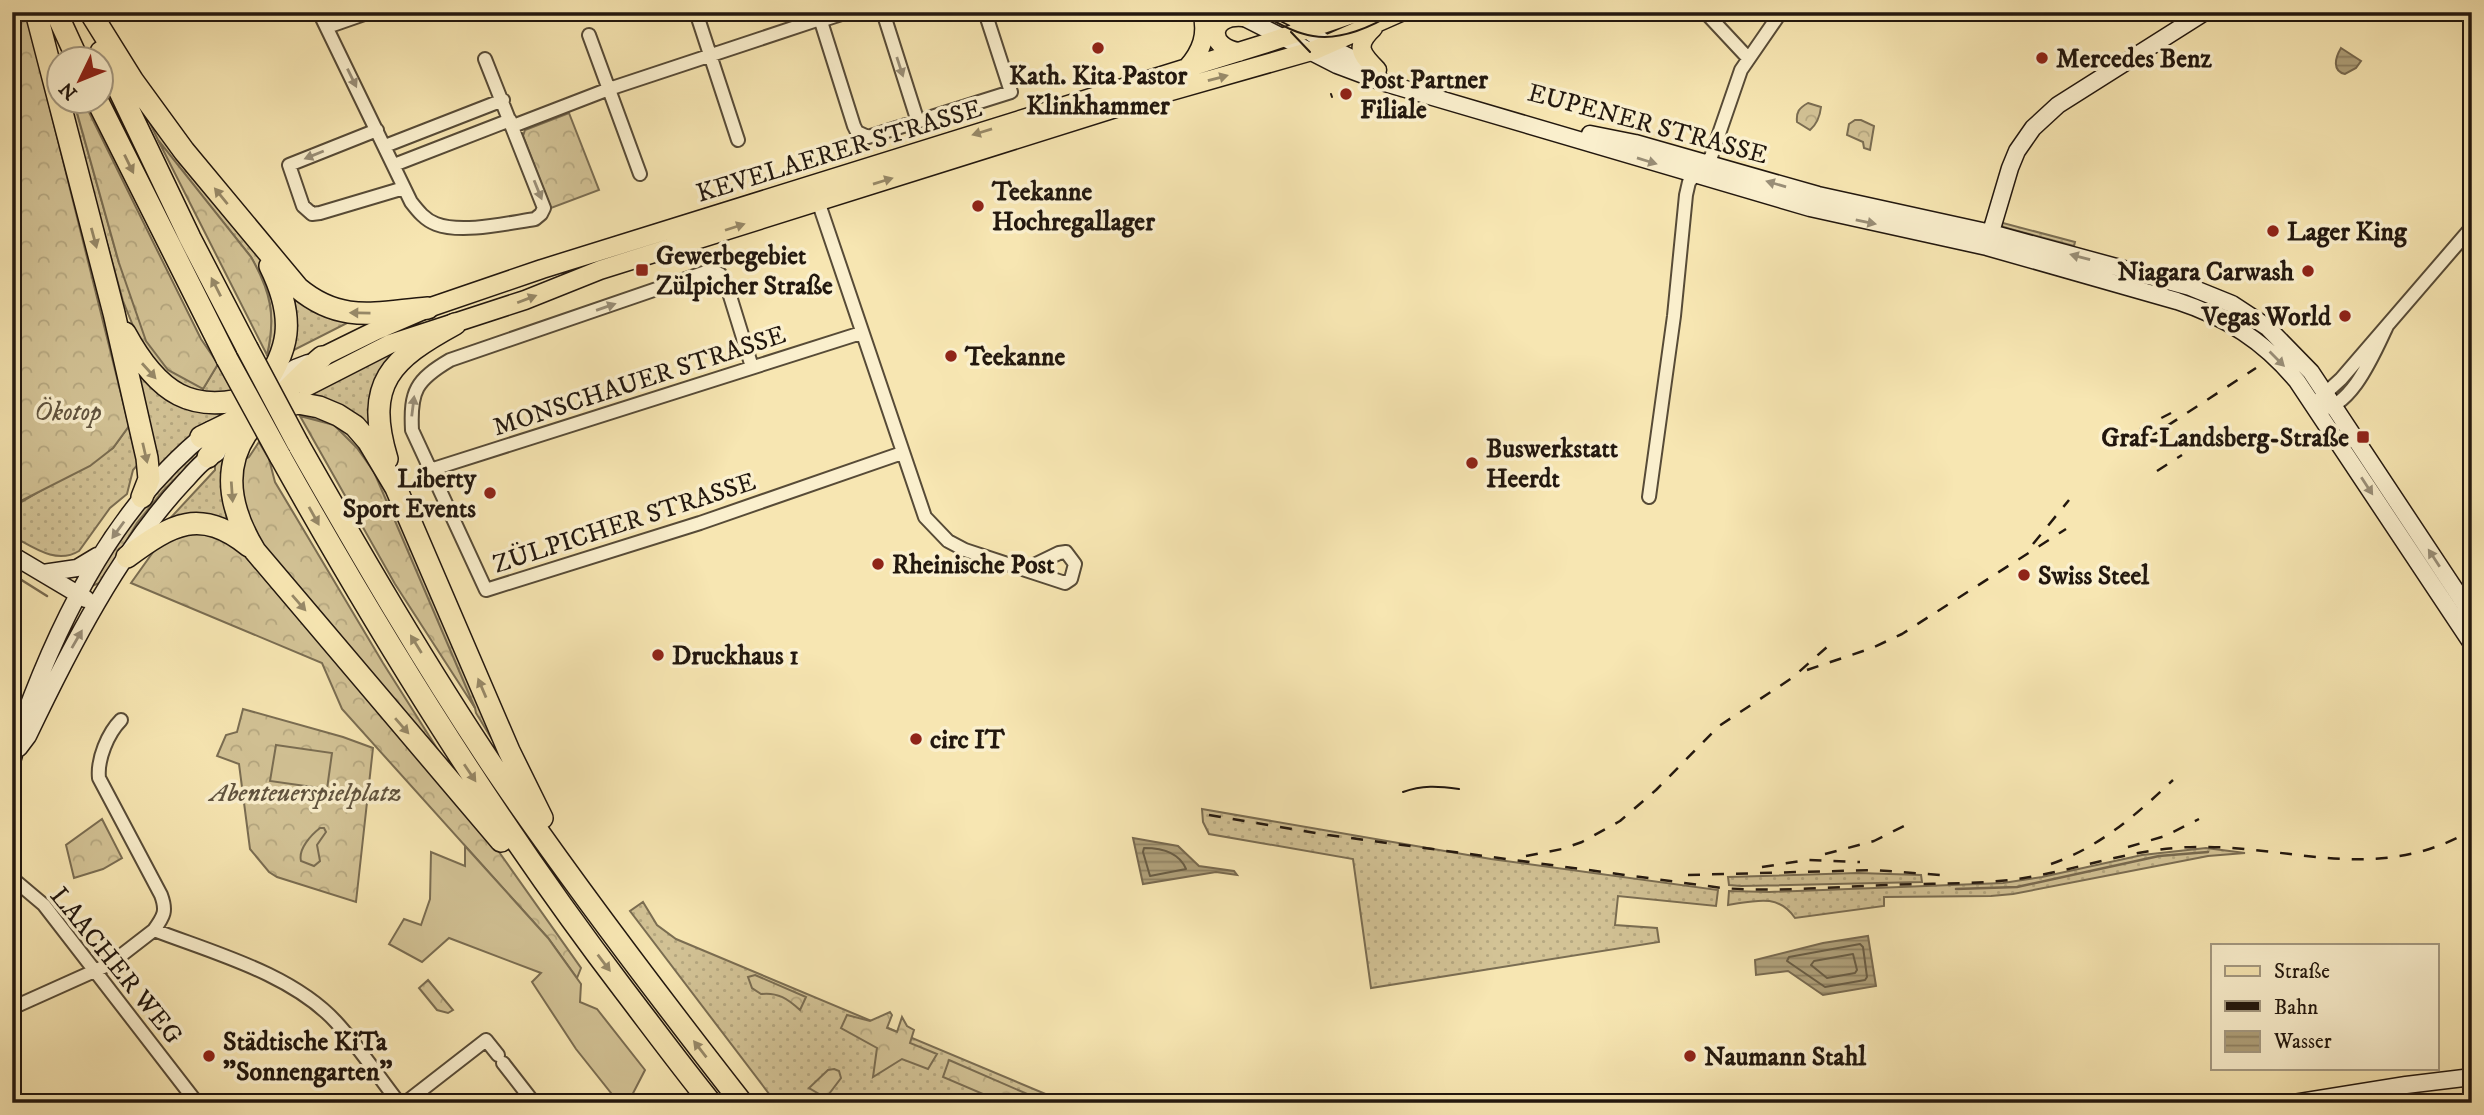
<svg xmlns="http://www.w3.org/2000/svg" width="2484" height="1115" viewBox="0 0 2484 1115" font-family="'IM FELL DW Pica',serif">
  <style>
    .grass { fill: url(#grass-dots); stroke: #7a6d52; stroke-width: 2 }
    .forest { fill: url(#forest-crowns); stroke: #7a6d52; stroke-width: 2 }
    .garden { fill: #d3c396; stroke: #7a6d52; stroke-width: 2 }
    .water { fill: url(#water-rules); stroke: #77694f; stroke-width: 2 }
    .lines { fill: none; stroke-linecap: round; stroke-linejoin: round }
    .shore { stroke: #685c44; stroke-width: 2 }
    .stream { stroke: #77694f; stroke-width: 2.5 }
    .street-casing { stroke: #574b37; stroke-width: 16 }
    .secondary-casing { stroke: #22170e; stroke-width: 19 }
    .primary-casing { stroke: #22170e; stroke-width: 21 }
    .highway-casing { stroke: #22170e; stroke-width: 24 }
    .street { stroke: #faefcd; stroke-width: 12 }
    .secondary { stroke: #faefcd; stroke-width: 16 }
    .primary { stroke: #f7e6b2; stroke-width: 18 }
    .highway { stroke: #f7e6b2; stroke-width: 21 }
    .tram { stroke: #22170e; stroke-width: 2 }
    .rail { stroke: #22170e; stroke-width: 2.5; stroke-dasharray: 12 12; stroke-linecap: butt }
    .highway-bridge-casing { stroke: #22170e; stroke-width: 24; stroke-linecap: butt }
    .highway-bridge { stroke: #f7e6b2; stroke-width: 21 }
    .oneway { fill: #998e77 }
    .oneway2 { fill: #978968 }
    .poi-dot { fill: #8f2418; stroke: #faefcd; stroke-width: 2.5 }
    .labels { text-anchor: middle; stroke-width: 7; stroke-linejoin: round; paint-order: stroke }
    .poi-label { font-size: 26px; font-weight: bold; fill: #22170e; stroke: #faefcd; text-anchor: start }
    .street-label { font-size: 26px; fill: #22170e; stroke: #faefcd }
    .park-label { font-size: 26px; font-style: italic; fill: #60533e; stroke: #faefcd }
  </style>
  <defs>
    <pattern id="grass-dots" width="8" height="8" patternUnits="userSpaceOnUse" patternTransform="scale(1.75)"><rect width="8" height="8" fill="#d3c396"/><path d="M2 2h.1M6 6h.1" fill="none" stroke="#b5a780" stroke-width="1.8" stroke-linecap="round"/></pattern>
    <pattern id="forest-crowns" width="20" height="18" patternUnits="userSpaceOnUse" patternTransform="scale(1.75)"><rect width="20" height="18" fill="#d3c396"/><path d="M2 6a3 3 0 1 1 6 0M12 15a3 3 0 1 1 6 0" fill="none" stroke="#b5a780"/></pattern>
    <pattern id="water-rules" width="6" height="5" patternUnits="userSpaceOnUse" patternTransform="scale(1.75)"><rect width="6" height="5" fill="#afa07a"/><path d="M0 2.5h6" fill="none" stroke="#8e8162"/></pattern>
  </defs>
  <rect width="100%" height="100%" fill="#f7e6b2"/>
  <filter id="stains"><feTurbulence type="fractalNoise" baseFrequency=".00286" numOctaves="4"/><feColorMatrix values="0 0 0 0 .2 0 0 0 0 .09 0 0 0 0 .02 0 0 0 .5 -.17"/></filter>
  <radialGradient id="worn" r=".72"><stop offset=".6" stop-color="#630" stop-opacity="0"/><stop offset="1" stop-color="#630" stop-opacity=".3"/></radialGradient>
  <path class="grass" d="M68 102H74L119 263 203 389 218 364 235 395 207 396 172 382 144 353 123 301Z
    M146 115 257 250 274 284 281 319 274 355H267C276 316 271 292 251 257L158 140Z
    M2001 223H2003L2075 242 2074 246 2003 227Z
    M292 289 355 319 290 352C300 332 297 310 292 289Z
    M402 347 375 432 302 399Z
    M137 373C173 408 180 405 228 409L185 442 156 473Z
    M12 391 23 501 113 448 129 426 134 449 141 461 133 470 127 494 110 508 79 551C56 565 33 547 12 536Z
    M298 412 324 413 368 448 504 759 476 713 475 708 334 425 300 416Z
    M212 442 163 491 137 523 124 545 115 565 102 582 87 588 135 513 191 451Z
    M227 453C221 485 221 496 229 528L163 526 215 470V464Z
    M1202 809 1491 859 1718 890 1716 906 1618 896 1615 925 1657 928 1659 942 1371 988 1353 859 1209 834 1203 822Z
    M2206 848 2245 853 2208 856 2013 894 1991 896 1884 897V906L1795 918C1778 893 1755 901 1728 905L1729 891 1769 892 2003 883 2042 877 2142 855Z
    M1858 873 1921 875 1922 882 1741 886 1729 885 1728 877Z
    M643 902 657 925 676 939 1067 1103H776L630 911Z"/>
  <path class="forest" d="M12 12H26L129 426 113 448 90 466 13 505Z
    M74 102H84L201 339 218 364 203 389 168 370 146 341 119 263Z
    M1808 103 1821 107C1820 116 1817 124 1810 130L1797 122C1796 112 1799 108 1808 103Z
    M569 113 599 190 551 208 523 136 525 130Z
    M1855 120H1861L1874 126 1870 150 1864 148 1863 142 1847 135 1849 124Z
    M158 140 251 257C271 292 276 316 267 355Z
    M300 416 334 425 357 448 374 472 475 708 395 584Z
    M259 442 269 459 275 482 383 663 464 791 262 549 240 505 241 461 249 457Z
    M189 531 225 539 246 557 492 842 581 968 577 978 548 938 342 709 322 663 131 583 156 548Z
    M243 709 343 737 373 748 356 902 277 877 269 872 250 849 239 764 217 756 226 735 237 732Z
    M102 819 122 858 103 869 74 878 66 845Z
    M755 975 806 997 800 1010C788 999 778 992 761 994L752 988 748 977Z
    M428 980 453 1010 448 1013 437 1010 419 988Z
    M890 1012 892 1015 887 1028 897 1032 902 1017 907 1026 914 1030 910 1043 937 1054 928 1069 902 1059 873 1077 877 1048 841 1028 847 1015 870 1021Z
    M949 1060 1048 1103H1004L943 1077Z
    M834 1069 839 1071 841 1078 826 1098 809 1088 828 1070Z"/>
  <path class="garden" d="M276 745 332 753 327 789 270 781Z
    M320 828H324L326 832 317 845 320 861 314 866 301 861C298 849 311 835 320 828Z
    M465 846 548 938 581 984 580 1002 597 1009 645 1070 628 1103H619L576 1049 532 982 541 973 449 938 422 962 389 944 404 919 421 925 430 899 431 852 465 866Z"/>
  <path class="water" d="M2341 48 2361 61 2356 68 2345 74C2332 71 2335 58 2341 48Z
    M1133 838 1178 846 1199 866 1234 871 1237 875 1216 872 1143 884Z
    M1868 936 1876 986 1823 995 1788 971 1756 975 1755 960 1823 943Z"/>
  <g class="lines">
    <path class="shore" d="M1144 848C1161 848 1179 852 1186 869L1150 876 1143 852Z
      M1860 944 1863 947 1867 977 1865 980 1825 987 1787 961 1789 957Z
      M1853 954 1857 970 1855 973 1827 978 1811 965 1814 961Z"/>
    <path class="stream" d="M12 574 47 596
      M1956 889 2017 887 2159 856 2208 852"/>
    <defs>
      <path id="street" d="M319 12 411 202C418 211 425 220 436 224 462 234 508 223 535 219L541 214 544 208 485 59
        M696 12 738 140
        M818 12 854 126 857 132 868 137 1011 92 985 12
        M883 12 918 122
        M1705 12 1748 58
        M820 21 848 12
        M327 27 370 12
        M589 35 640 174
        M513 126 609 89 820 19
        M377 130 289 165 303 206 312 214 320 213 404 188
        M385 146 503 100
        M394 165 510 120
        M818 201 925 517 948 541 965 550 1065 583 1071 579 1075 564 1066 552 1059 553 1026 569
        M2387 326C2375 351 2350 413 2316 409L2318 400 2341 379 2472 227
        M752 367 726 283 720 274 709 271 450 360C416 380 410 391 412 430L486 590 700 523 902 453
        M430 470 861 333
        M1649 497 1674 316 1686 195 1689 182 1711 157 1741 70 1781 12
        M121 720C108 733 97 759 99 778L161 895C167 911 164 916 154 930
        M12 878 44 905 197 1103
        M12 1008 110 964 154 930C214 953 292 974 336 1022 359 1047 378 1076 399 1103
        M503 1063 534 1103
        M405 1103 486 1040 498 1055"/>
      <path id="secondary" d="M1233 12 1337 65 1385 83 1810 208 1987 247 2177 301C2226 317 2264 341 2297 381L2472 644
        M1298 23 1333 49 1374 69
        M1590 134 1635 143 1818 195 1991 233 2190 287 2232 304 2267 327 2311 372 2472 615
        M1988 242 2010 168 2017 151 2033 128 2058 105 2205 12
        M265 390 295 368 308 363
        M12 555 86 599
        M43 573 77 568 97 556
        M19 748 28 736C69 650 120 550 185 481 195 470 204 459 217 453
        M12 761C17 748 18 733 23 720 63 611 118 503 210 430
        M2294 1103 2406 1085 2472 1077"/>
      <path id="primary" d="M1284 12 1298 19 1321 22
        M1373 28C1354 46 1361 54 1377 70
        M1239 52C1207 48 1208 14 1243 17
        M1187 68C1202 51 1208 34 1202 12
        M322 357 377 330 428 308 542 269 1264 44 1358 12
        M306 387 390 344 525 300 600 270 1157 95 1315 50 1401 12"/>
      <path id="highway" d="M36 12 114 313 147 458 149 479 142 497
        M56 12 78 60
        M90 12 133 81 184 151 298 288C341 324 376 312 428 308
        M101 52 190 238 247 348
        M98 102 227 359
        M125 333C157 392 192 418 260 394
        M322 357C304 372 288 389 271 406 263 415 253 424 246 434 220 473 233 515 255 551L501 841
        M201 437 240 418 298 403 319 407 338 415 355 426 368 441 396 488 509 751 542 818
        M298 444C361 555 425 665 496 771 573 884 657 994 742 1103
        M280 456C384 642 495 821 624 990 653 1028 681 1066 711 1103
        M208 457C225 438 241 418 256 397 291 351 296 319 270 266
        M387 459C364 383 391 359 455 324
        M127 557C172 524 200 507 249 546"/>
    </defs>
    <use href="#street" class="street-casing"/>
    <use href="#secondary" class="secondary-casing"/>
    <use href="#primary" class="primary-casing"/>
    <use href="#highway" class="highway-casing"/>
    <use href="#street" class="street"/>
    <use href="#secondary" class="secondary"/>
    <use href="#primary" class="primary"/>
    <use href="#highway" class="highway"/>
    <path class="tram" d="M1257 12C1275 21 1293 33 1313 36 1340 41 1373 26 1396 12
      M1291 32 1310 52
      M1331 94 1332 97
      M1403 792C1422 785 1438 786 1459 789"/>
    <path class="rail" d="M2140 429 2171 413
      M2147 439 2256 368
      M2157 471 2182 455
      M2033 544 2069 500
      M1807 670 1872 648 1902 634 2066 529
      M1209 815 1328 835 1722 888C1776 892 1832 887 1886 885 1932 883 1979 885 2024 878 2075 870 2124 852 2175 848 2281 839 2370 889 2472 830
      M2128 847 2165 836 2199 819
      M1825 854 1874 841 1904 826
      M1526 856 1562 849 1582 842 1620 821 1656 790 1719 726 1792 678 1827 647
      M2051 864C2100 847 2136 815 2173 780
      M1762 867 1807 860 1860 862
      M1688 875 1874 870 1940 875"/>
    <defs>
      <path id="highway-bridge" d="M247 348 298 444
        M227 359 280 456"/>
    </defs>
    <use href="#highway-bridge" class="highway-bridge-casing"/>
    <use href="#highway-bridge" class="highway-bridge"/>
  </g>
  <defs><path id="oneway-solid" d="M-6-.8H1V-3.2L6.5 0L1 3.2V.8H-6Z" transform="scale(1.75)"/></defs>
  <g class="oneway">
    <use href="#oneway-solid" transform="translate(900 67) rotate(72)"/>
    <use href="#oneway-solid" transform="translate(352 78) rotate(64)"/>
    <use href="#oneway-solid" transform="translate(314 155) rotate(158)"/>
    <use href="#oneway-solid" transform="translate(1647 161) rotate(17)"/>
    <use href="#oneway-solid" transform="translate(1776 184) rotate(-164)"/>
    <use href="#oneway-solid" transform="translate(538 190) rotate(68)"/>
    <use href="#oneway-solid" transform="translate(1866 222) rotate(12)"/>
    <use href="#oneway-solid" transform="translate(2080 257) rotate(-165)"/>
    <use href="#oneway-solid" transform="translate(606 307) rotate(-19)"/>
    <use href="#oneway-solid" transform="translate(2277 359) rotate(45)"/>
    <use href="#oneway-solid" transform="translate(413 406) rotate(-83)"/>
    <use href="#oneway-solid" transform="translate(2367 486) rotate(57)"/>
    <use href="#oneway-solid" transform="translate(118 530) rotate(126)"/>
    <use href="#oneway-solid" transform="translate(2434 558) rotate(-123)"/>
    <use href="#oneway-solid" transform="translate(77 639) rotate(-60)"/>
  </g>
  <g class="oneway2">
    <use href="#oneway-solid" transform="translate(1218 78) rotate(-15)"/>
    <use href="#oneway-solid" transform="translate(982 132) rotate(163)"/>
    <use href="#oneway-solid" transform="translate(129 164) rotate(64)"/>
    <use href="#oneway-solid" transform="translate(883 181) rotate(-17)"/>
    <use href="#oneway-solid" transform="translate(221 196) rotate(-129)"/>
    <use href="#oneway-solid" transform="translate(735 227) rotate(-18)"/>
    <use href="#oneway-solid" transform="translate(94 238) rotate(75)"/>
    <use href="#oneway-solid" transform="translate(216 287) rotate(-117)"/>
    <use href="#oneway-solid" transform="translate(527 299) rotate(-21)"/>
    <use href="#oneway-solid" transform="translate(360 313) rotate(-179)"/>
    <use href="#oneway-solid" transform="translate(149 371) rotate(48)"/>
    <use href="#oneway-solid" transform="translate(145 453) rotate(77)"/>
    <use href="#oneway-solid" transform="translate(232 492) rotate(86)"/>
    <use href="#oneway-solid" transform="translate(314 516) rotate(61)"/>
    <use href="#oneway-solid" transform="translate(299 603) rotate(49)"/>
    <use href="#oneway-solid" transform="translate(416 644) rotate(-122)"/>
    <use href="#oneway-solid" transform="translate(482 688) rotate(-113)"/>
    <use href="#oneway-solid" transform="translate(402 726) rotate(49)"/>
    <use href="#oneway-solid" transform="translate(470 773) rotate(56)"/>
    <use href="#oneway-solid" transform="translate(604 963) rotate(53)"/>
    <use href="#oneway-solid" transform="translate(700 1049) rotate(-128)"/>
  </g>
  <g class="poi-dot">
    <circle cx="1098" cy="48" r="7"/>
    <circle cx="2042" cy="58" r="7"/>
    <circle cx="1346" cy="94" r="7"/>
    <circle cx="978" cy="206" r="7"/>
    <circle cx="2273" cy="231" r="7"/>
    <rect x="635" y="263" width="14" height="14" rx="3.5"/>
    <circle cx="2308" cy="271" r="7"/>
    <circle cx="2345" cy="316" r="7"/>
    <circle cx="951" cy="356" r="7"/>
    <rect x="2356" y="430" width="14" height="14" rx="3.5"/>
    <circle cx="1472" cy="463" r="7"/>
    <circle cx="490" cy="493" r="7"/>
    <circle cx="878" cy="564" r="7"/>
    <circle cx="2024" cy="575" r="7"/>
    <circle cx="658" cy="655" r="7"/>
    <circle cx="916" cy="739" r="7"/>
    <circle cx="209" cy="1056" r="7"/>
    <circle cx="1690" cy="1056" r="7"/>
  </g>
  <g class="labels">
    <g class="poi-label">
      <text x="2056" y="67">Mercedes Benz</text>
      <text x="1098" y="84" text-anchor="middle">Kath. Kita Pastor<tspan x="1098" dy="30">Klinkhammer</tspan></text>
      <text x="1360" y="88">Post Partner<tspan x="1360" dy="30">Filiale</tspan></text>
      <text x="992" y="200">Teekanne<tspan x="992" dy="30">Hochregallager</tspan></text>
      <text x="2287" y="240">Lager King</text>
      <text x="656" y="264">Gewerbegebiet<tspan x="656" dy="30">Zülpicher Straße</tspan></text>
      <text x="2294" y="280" text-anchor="end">Niagara Carwash</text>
      <text x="2331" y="325" text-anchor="end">Vegas World</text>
      <text x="965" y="365">Teekanne</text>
      <text x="2349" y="446" text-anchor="end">Graf-Landsberg-Straße</text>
      <text x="1486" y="457">Buswerkstatt<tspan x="1486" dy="30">Heerdt</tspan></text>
      <text x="476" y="487" text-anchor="end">Liberty<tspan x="476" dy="30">Sport Events</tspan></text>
      <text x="892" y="573">Rheinische Post</text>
      <text x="2038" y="584">Swiss Steel</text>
      <text x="672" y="664">Druckhaus 1</text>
      <text x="930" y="748">circ IT</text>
      <text x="223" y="1050">Städtische KiTa<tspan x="223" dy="30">"Sonnengarten"</tspan></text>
      <text x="1704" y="1065">Naumann Stahl</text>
    </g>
    <g class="street-label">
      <text transform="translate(1648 123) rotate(15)" y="9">EUPENER STRASSE</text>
      <text transform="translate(839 150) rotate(-17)" y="9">KEVELAERER STRASSE</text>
      <text transform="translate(639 380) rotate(-18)" y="9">MONSCHAUER STRASSE</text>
      <text transform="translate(624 522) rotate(-18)" y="9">ZÜLPICHER STRASSE</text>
      <text transform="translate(117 965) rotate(51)" y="9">LAACHER WEG</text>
    </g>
    <g class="park-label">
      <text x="68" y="420">Ökotop</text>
      <text x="306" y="801">Abenteuerspielplatz</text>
    </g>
  </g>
  <rect width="2484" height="1115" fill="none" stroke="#f7e6b2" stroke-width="42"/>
  <rect x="14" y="14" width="2456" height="1087" fill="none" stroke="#22170e" stroke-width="3.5"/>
  <rect x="21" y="21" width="2442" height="1073" fill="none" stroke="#22170e" stroke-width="2"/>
  <rect x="2211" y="944" width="228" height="126" fill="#faefcd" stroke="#a49981" stroke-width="2"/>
  <rect x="2225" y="966" width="35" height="10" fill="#f7e6b2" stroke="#a49981" stroke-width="2"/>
  <text x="2274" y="978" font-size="21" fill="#22170e">Straße</text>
  <rect x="2225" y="1001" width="35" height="10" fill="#22170e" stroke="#a49981" stroke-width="2"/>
  <text x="2274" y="1014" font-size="21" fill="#22170e">Bahn</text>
  <rect x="2225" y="1031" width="35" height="21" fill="url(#water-rules)" stroke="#a49981" stroke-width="2"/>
  <text x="2274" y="1048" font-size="21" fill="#22170e">Wasser</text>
  <g transform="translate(80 80) rotate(227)"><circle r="33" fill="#faefcd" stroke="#a49981" stroke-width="2"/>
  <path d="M0-5L12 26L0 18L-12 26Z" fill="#8f2418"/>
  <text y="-10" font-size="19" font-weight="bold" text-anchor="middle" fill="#22170e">N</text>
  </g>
  <rect width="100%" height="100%" filter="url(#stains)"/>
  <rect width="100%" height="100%" fill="url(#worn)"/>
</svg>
